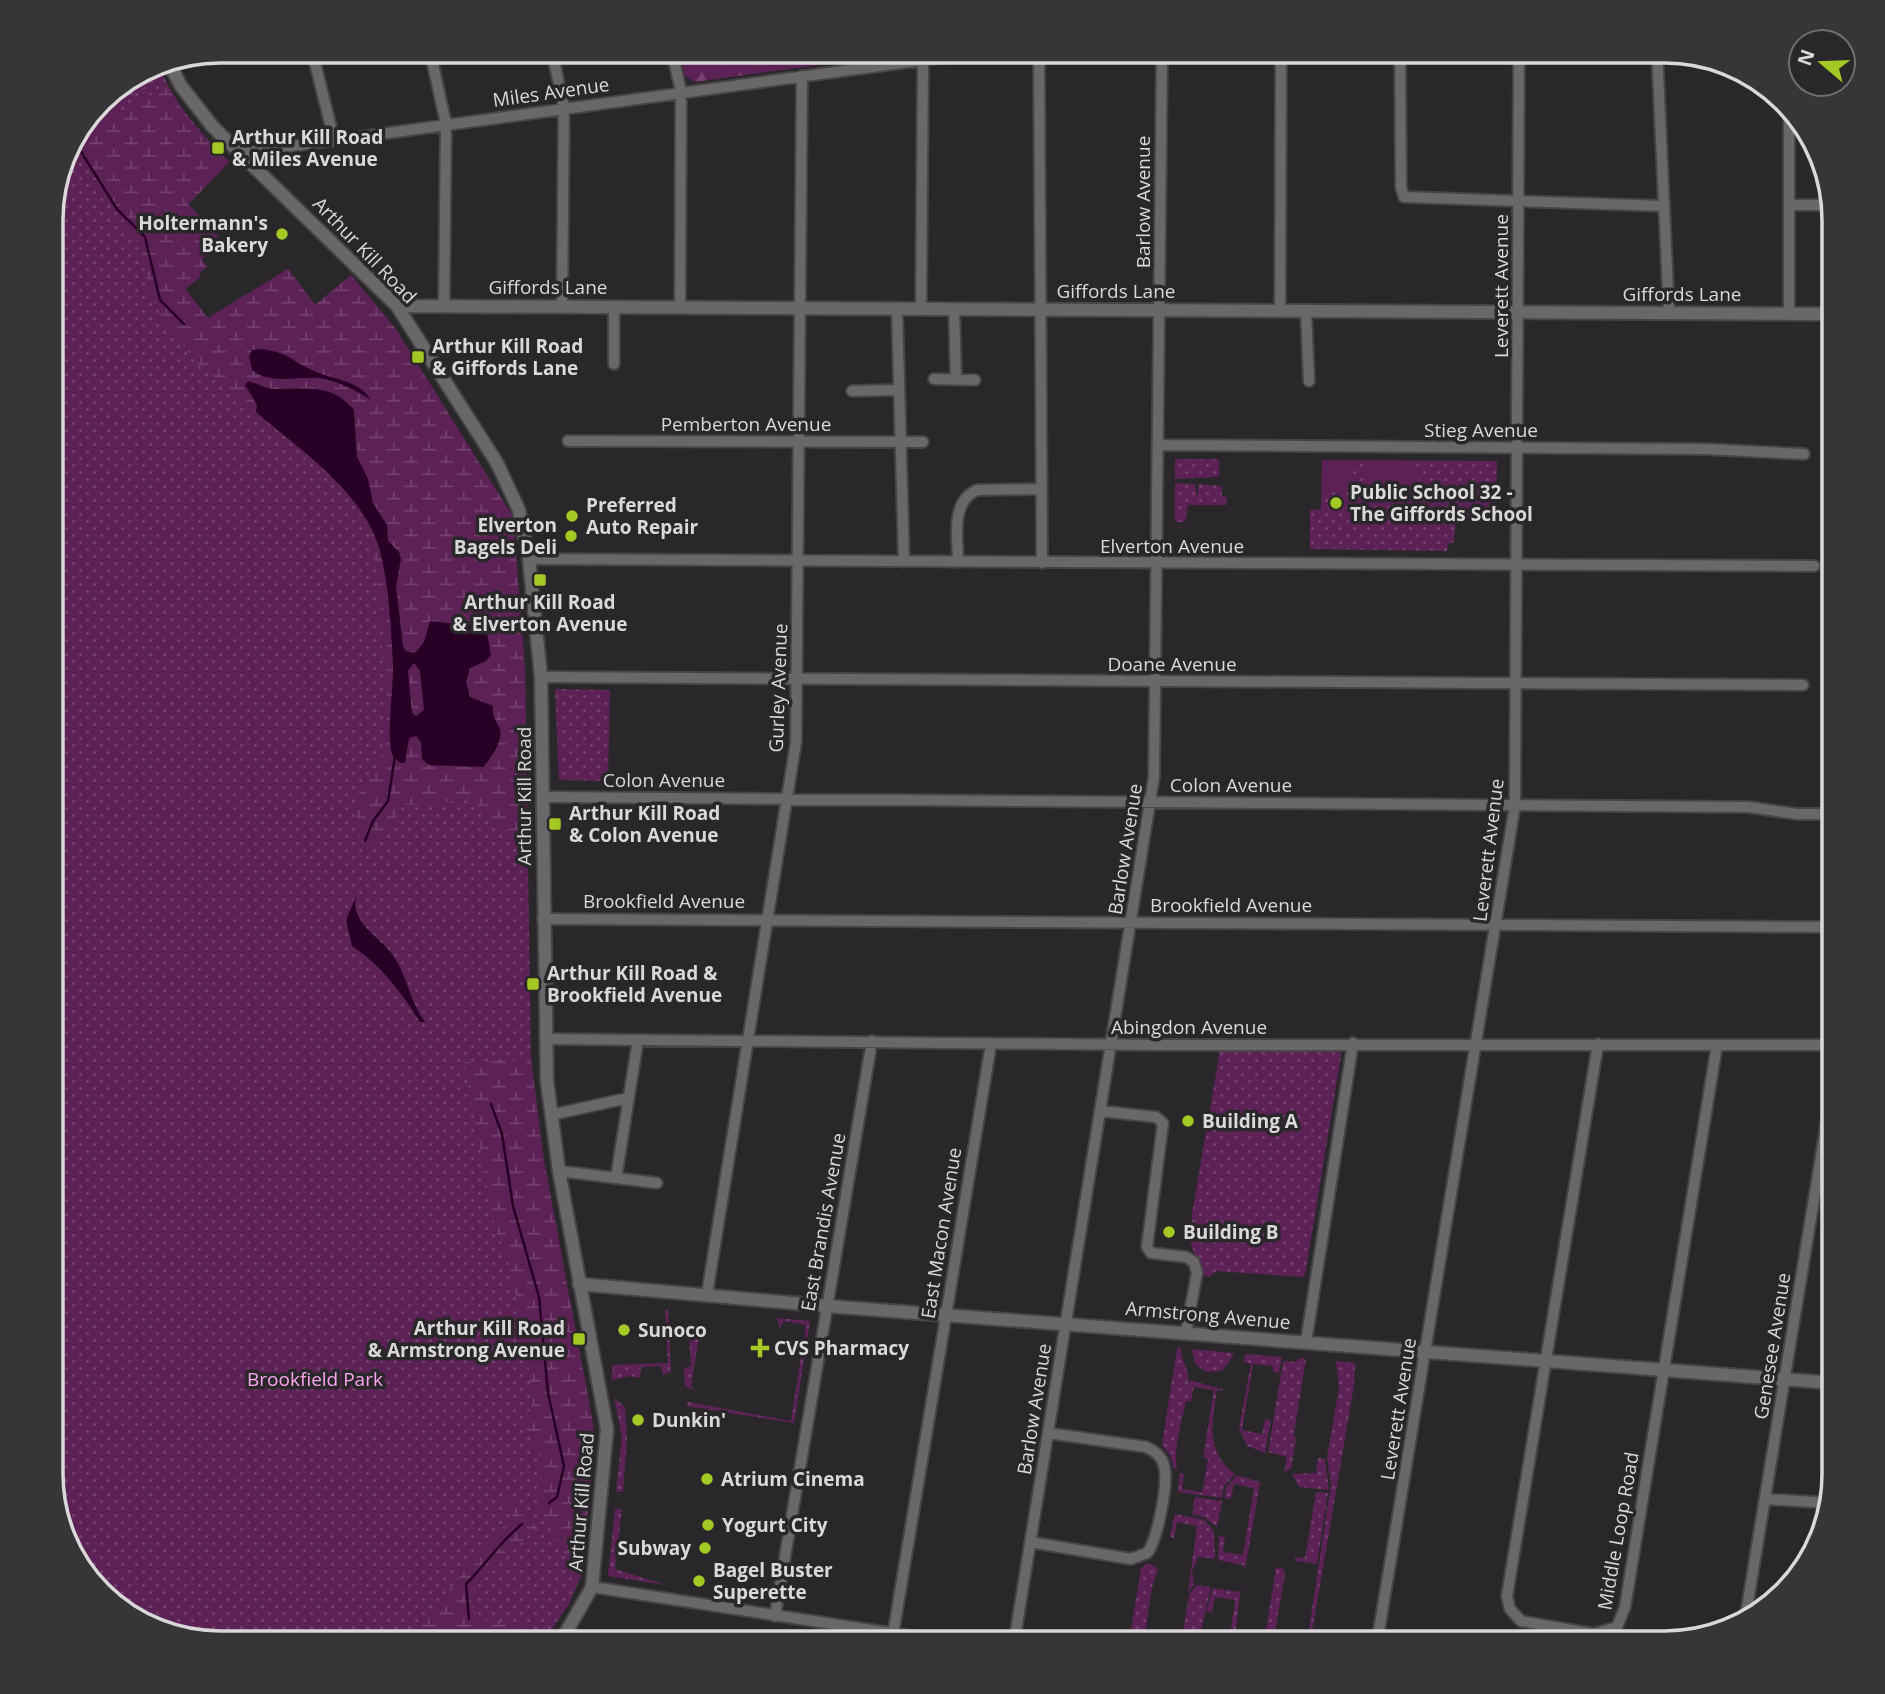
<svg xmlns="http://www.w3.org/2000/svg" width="1885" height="1694" viewBox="0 0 1885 1694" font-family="'Open Sans',sans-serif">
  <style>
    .grass { fill: url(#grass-dots) }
    .forest { fill: url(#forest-firs) }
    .wetland { fill: url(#wetland-marsh) }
    .garden { fill: #5c2256 }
    .water { fill: #290025; fill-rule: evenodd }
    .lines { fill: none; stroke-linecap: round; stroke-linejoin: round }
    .stream { stroke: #290025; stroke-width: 2.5 }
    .minor-casing { stroke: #464446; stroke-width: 14 }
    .tertiary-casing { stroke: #464446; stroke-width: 16 }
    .minor { stroke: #6a6769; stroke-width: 10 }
    .tertiary { stroke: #6a6769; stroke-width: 12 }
    .poi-dot { fill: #a4c824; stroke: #292729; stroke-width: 2.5 }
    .labels { text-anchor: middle; stroke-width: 7; stroke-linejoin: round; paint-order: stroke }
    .street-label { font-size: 19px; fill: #dad8d9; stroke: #292729 }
    .poi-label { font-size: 19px; font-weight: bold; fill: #dad8d9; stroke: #292729; text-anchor: start }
    .park-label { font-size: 19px; fill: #fca4ef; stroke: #292729 }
    .rim { fill: none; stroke: #dad8d9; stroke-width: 3.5 }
  </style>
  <defs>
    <pattern id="grass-dots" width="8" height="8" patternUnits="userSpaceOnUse" patternTransform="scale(1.75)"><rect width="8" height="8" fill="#5c2256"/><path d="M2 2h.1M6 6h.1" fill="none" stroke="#73416e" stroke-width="1.8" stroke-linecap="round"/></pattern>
    <pattern id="forest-firs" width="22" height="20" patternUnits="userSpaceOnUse" patternTransform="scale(1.75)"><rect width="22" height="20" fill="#5c2256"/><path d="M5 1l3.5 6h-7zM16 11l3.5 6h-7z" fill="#73416e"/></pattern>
    <pattern id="wetland-marsh" width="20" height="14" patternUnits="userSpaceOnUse" patternTransform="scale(1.75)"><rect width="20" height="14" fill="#5c2256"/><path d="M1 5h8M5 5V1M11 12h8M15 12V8" fill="none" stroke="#73416e"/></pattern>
  </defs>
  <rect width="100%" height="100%" fill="#292729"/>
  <path class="grass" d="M158 63C174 104 199 131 229 162L188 204 223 242 201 259 207 267 199 273 201 276 185 290 208 318 288 269 315 305 351 275 395 328 513 517 525 669 531 1057 543 1155 593 1424 582 1573 569 1604 542 1643H219L155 1631 101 1594 68 1549 51 1485V208L68 145 108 93Z
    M1175 459H1219V477L1175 479Z
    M1322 460 1497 461 1496 509H1452L1453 513 1492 512V515L1456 516 1454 542 1448 544 1447 551 1310 549V510L1321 509Z
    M1175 483 1195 484 1197 497 1199 484 1222 486V497H1227V505H1188L1185 522H1175Z
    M555 689 610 690 608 781 559 780Z
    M1220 1050H1342L1305 1275 1301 1277 1217 1271 1209 1277 1203 1275 1190 1242 1192 1214Z
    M665 1310H668L671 1372 663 1375 661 1366 641 1367 640 1378 631 1376 611 1380 613 1365 668 1363Z
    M777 1318 810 1321 794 1423 686 1406 688 1402 791 1421 806 1325 784 1321 780 1328Z
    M685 1326 690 1327 689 1334 696 1336 699 1328 708 1330 700 1331 691 1387 697 1392 685 1386 684 1368 691 1366 689 1336 681 1335Z
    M1177 1348 1181 1349C1181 1359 1187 1366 1188 1375 1190 1406 1172 1436 1177 1468L1174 1469 1170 1455 1162 1445Z
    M1191 1349 1234 1353 1233 1356 1222 1371 1207 1372 1196 1365Z
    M1245 1354 1282 1357 1279 1373 1273 1372V1366L1253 1364 1242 1430 1262 1434 1265 1419 1271 1420 1265 1453 1247 1446 1239 1428 1251 1364 1244 1362Z
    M1300 1358 1306 1359 1294 1434 1296 1440 1291 1469 1284 1472 1287 1457 1268 1452 1283 1361 1296 1362Z
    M1336 1361 1355 1363 1354 1386 1310 1643H1307L1331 1484 1327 1457 1339 1389Z
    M1189 1380 1225 1390H1217C1212 1423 1205 1451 1235 1474L1224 1486 1222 1498 1178 1492 1180 1473 1184 1474 1182 1489 1202 1492 1208 1459 1203 1457 1214 1390 1194 1387 1191 1401H1186Z
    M614 1398 625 1407 627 1439 623 1492H616L622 1436Z
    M1318 1458 1325 1459 1329 1490 1299 1487 1292 1474 1316 1473Z
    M1237 1475 1260 1482 1245 1570 1243 1565 1218 1560 1219 1536 1225 1537 1223 1552 1243 1555 1254 1488 1234 1484 1231 1499 1225 1498 1226 1487Z
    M1316 1492 1328 1493 1317 1564 1295 1561V1557L1305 1558Z
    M1195 1497 1222 1501 1217 1527 1204 1517 1192 1514Z
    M615 1509H622L615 1569 666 1585 608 1576Z
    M1175 1514 1205 1520 1214 1532 1215 1559 1198 1557 1192 1572 1194 1584 1188 1593 1197 1526 1177 1522 1174 1538 1170 1537Z
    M1149 1563 1158 1569 1152 1587 1144 1643H1129L1141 1568Z
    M1276 1567 1284 1569 1285 1574 1273 1643H1264Z
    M1196 1585 1211 1587 1198 1643H1181L1189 1595Z
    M1241 1587 1234 1643H1229L1235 1600 1215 1597 1212 1613 1206 1611 1213 1588 1239 1592Z"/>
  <path class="forest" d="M679 51H922L695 82 685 76Z"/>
  <path class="wetland" d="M158 63 163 76 99 116 90 117 108 93Z
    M167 86 186 117 229 162 188 205 223 242 201 259 207 267 199 273 201 276 185 289 208 318 288 269 315 305 351 275 395 328 513 517 525 669 527 827C487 840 491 809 470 800L404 805 378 843 368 847 359 839 356 806 360 789 380 763 386 722 379 595 371 533 363 517 336 482 218 379 201 368 163 319 151 296 140 246 72 141 83 126 102 122Z
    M531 1060 543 1156 593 1424 594 1449 582 1569H575L570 1563 538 1508 542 1506 539 1499 541 1460 525 1427 532 1402 526 1344 510 1268 494 1224 464 1062Z
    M510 1497 537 1528 475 1588 472 1604 477 1617C498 1627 525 1614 534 1643H405L490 1540 513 1517 505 1501Z"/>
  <path class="garden" d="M1327 461 1353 464V491H1325L1322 464Z
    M1370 464 1416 465 1419 470 1417 503 1366 502 1365 469Z"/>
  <path class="water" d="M262 349C289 353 290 360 312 370 332 380 358 379 371 400 356 390 336 380 318 378 298 376 269 385 252 370L249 356 252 350Z
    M248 381C258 384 266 389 276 389 307 389 332 383 354 410L357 457 368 479 373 503 387 525 388 541 399 552 401 559 396 586 403 646 406 651 415 653 424 642 430 621 466 625 478 621 486 627 491 655 486 661 470 668 466 682 470 697 493 706C492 717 496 720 500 729 504 740 490 760 483 767L429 765 422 759 421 742 416 736 409 738 405 763H400L392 754C386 735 394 687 393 663 391 627 389 586 380 551 364 492 300 450 256 412L257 405 245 385ZM414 663 420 671 424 710 416 716 412 713 408 671Z
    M356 896C350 922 378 936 392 954 407 974 410 1003 425 1022H420C401 992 381 965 352 946L346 920Z"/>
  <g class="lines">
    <path class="stream" d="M73 139 117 209 145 237 160 300 184 324
      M365 841 373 821 388 801 395 756
      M491 1104 502 1134 513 1206 539 1297 548 1393 564 1466 557 1497 549 1503
      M469 1619 466 1584C486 1564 500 1542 522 1524"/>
    <defs>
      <path id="minor" d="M312 51 334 139
        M430 51 446 124 444 306
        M552 51 564 108 562 307
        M672 51 681 92 680 307
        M1039 51 1042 563
        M1400 51 1401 187 1404 197 1664 206
        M1657 51 1669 313
        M1789 107V314
        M241 153 990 51
        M1789 205H1831
        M614 307V364
        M897 309 904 562
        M921 309 923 61
        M954 309 956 379
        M1280 312 1281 51
        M1306 312 1309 381
        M934 379 975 380
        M852 391 898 390
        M568 441 923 442
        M1159 445 1705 449 1804 454
        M529 559 1814 566
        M958 562C958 538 950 502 977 490L1040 489
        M541 677 1803 685
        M543 797 1748 807 1797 814H1834
        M543 919 1834 927
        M545 1039 1158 1045H1834
        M1598 1044 1507 1596 1510 1609 1521 1621 1594 1634 1617 1627 1625 1607 1717 1045
        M1100 1111 1156 1117 1163 1123 1147 1247 1151 1253 1186 1257 1194 1262 1197 1273 1186 1332
        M551 1115 628 1098
        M559 1171 657 1183
        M616 1178 638 1040
        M707 1294 796 742 802 76
        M1306 1342 1353 1043
        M1765 1499 1830 1503
        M1030 1542 1131 1559 1147 1553C1157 1542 1169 1482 1164 1466 1162 1456 1155 1451 1146 1447L1048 1433
        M592 1587 956 1643
        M775 1616 872 1041
        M1745 1620 1834 1077
        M893 1635 991 1044
        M1014 1643 1154 777 1162 51
        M1377 1643 1515 805 1519 51"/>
      <path id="tertiary" d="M168 61 181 86 213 127 397 306 497 463 519 510 529 559 541 677 547 1081 559 1171 607 1429 592 1587 560 1643
        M397 306 1834 314
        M579 1284 826 1306 1834 1383"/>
    </defs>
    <use href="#minor" class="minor-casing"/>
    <use href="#tertiary" class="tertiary-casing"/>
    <use href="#minor" class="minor"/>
    <use href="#tertiary" class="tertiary"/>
  </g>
  <g class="poi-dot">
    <rect x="211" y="141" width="14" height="14" rx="3.5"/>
    <circle cx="282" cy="234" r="7"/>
    <rect x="411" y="350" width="14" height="14" rx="3.5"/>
    <circle cx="1336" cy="503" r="7"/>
    <circle cx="572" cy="516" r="7"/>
    <circle cx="571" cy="536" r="7"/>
    <rect x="533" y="573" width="14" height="14" rx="3.5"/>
    <rect x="548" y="817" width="14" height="14" rx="3.5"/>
    <rect x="526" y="977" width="14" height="14" rx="3.5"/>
    <circle cx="1188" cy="1121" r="7"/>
    <circle cx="1169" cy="1232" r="7"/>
    <circle cx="624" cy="1330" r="7"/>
    <rect x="572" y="1332" width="14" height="14" rx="3.5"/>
    <path d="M756.5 1337.5h7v7h7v7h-7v7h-7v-7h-7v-7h7z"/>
    <circle cx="638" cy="1420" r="7"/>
    <circle cx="707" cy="1479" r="7"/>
    <circle cx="708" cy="1525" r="7"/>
    <circle cx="705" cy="1548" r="7"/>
    <circle cx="699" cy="1581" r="7"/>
  </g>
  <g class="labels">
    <g class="street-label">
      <text transform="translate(551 92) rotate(-8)" y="7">Miles Avenue</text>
      <text transform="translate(1143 202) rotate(-90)" y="7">Barlow Avenue</text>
      <text transform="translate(365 250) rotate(46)" y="7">Arthur Kill Road</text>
      <text transform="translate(1501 286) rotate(-90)" y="7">Leverett Avenue</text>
      <text x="548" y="294">Giffords Lane</text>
      <text x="1116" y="298">Giffords Lane</text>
      <text x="1682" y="301">Giffords Lane</text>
      <text x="746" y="431">Pemberton Avenue</text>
      <text x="1481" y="437">Stieg Avenue</text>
      <text x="1172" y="553">Elverton Avenue</text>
      <text x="1172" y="671">Doane Avenue</text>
      <text transform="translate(778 688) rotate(-88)" y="7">Gurley Avenue</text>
      <text x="664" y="787">Colon Avenue</text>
      <text x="1231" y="792">Colon Avenue</text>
      <text transform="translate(524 796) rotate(-90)" y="7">Arthur Kill Road</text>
      <text transform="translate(1125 849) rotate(-81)" y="7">Barlow Avenue</text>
      <text transform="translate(1488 850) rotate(-83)" y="7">Leverett Avenue</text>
      <text x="664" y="908">Brookfield Avenue</text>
      <text x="1231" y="912">Brookfield Avenue</text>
      <text x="1189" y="1034">Abingdon Avenue</text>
      <text transform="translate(823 1222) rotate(-80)" y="7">East Brandis Avenue</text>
      <text transform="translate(941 1233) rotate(-81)" y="7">East Macon Avenue</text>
      <text transform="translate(1208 1315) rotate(5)" y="7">Armstrong Avenue</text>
      <text transform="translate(1772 1346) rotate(-81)" y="7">Genesee Avenue</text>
      <text transform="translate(1034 1409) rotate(-81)" y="7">Barlow Avenue</text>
      <text transform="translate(1398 1409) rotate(-81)" y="7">Leverett Avenue</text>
      <text transform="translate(581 1502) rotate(-85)" y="7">Arthur Kill Road</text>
      <text transform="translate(1618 1531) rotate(-80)" y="7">Middle Loop Road</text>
    </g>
    <g class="poi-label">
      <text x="232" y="144">Arthur Kill Road<tspan x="232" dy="22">&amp; Miles Avenue</tspan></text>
      <text x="268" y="230" text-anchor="end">Holtermann's<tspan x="268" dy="22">Bakery</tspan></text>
      <text x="432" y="353">Arthur Kill Road<tspan x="432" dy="22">&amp; Giffords Lane</tspan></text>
      <text x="1350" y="499">Public School 32 -<tspan x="1350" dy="22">The Giffords School</tspan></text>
      <text x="586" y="512">Preferred<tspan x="586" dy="22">Auto Repair</tspan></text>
      <text x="557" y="532" text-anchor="end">Elverton<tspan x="557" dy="22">Bagels Deli</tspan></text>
      <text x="540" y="609" text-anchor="middle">Arthur Kill Road<tspan x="540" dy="22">&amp; Elverton Avenue</tspan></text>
      <text x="569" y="820">Arthur Kill Road<tspan x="569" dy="22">&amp; Colon Avenue</tspan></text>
      <text x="547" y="980">Arthur Kill Road &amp;<tspan x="547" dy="22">Brookfield Avenue</tspan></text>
      <text x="1202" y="1128">Building A</text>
      <text x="1183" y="1239">Building B</text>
      <text x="565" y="1335" text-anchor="end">Arthur Kill Road<tspan x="565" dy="22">&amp; Armstrong Avenue</tspan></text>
      <text x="638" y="1337">Sunoco</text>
      <text x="774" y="1355">CVS Pharmacy</text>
      <text x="652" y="1427">Dunkin'</text>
      <text x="721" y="1486">Atrium Cinema</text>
      <text x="722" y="1532">Yogurt City</text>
      <text x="691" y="1555" text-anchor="end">Subway</text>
      <text x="713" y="1577">Bagel Buster<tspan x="713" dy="22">Superette</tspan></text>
    </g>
    <g class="park-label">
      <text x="315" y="1386">Brookfield Park</text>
    </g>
  </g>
  <path d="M0 0H1885V1694H0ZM220 63H1665A157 157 0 0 1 1822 220V1474A157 157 0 0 1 1665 1631H220A157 157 0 0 1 63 1474V220A157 157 0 0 1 220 63Z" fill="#373537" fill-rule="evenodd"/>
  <path class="rim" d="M220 63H1665A157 157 0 0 1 1822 220V1474A157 157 0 0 1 1665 1631H220A157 157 0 0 1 63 1474V220A157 157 0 0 1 220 63Z"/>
  <g transform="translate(1822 63) rotate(289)"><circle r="33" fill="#292729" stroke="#706e6f" stroke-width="2"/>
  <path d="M0-5L12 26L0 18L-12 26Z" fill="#a4c824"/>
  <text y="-10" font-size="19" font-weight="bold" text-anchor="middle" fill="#dad8d9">N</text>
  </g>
</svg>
